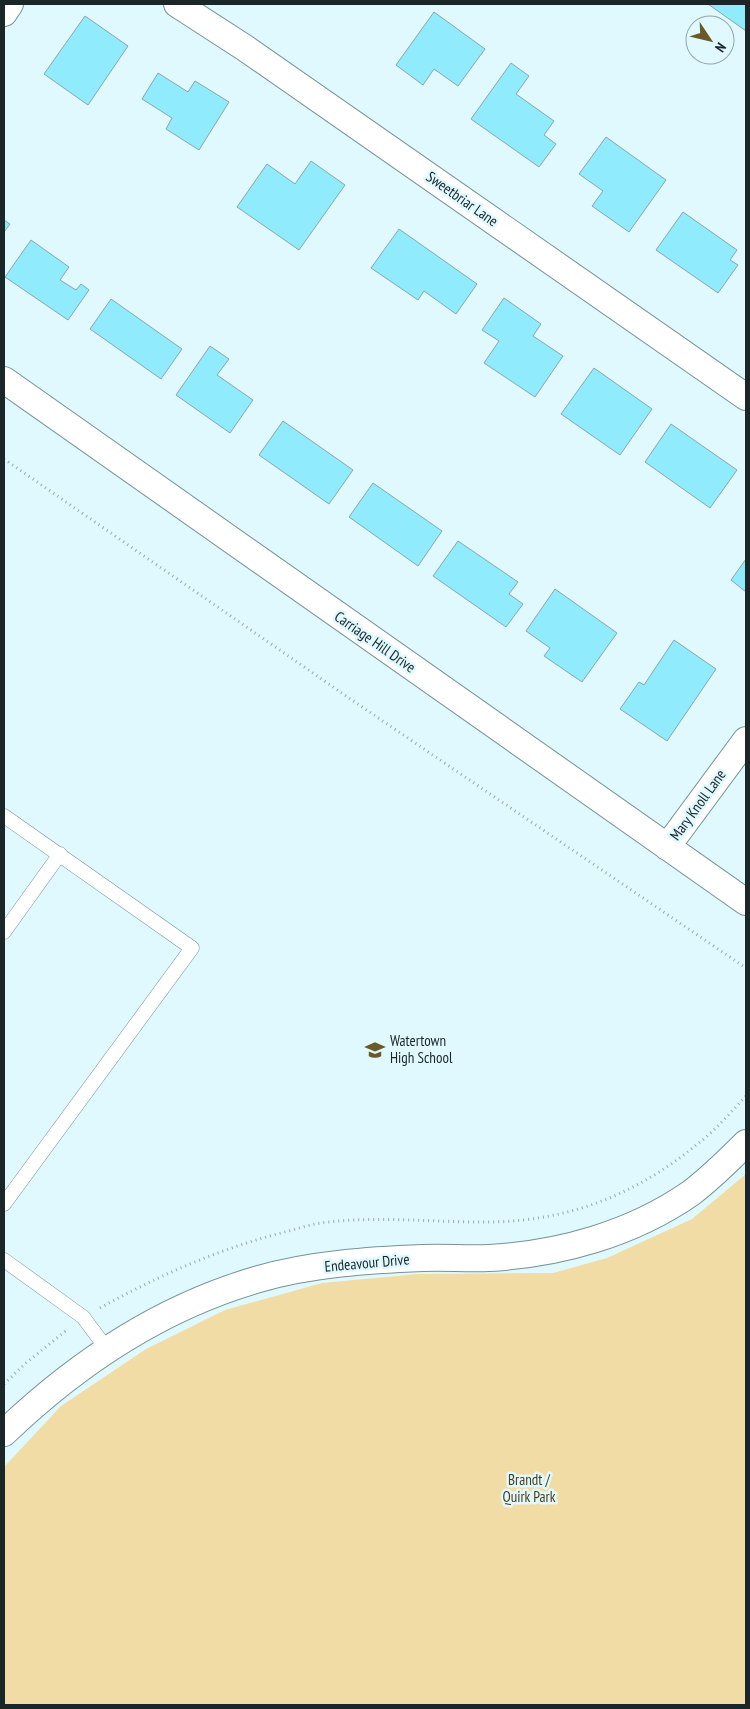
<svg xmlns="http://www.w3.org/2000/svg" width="750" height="1709" viewBox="0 0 750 1709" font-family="'PT Sans Narrow',sans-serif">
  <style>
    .green { fill: #f2dca6 }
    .building { fill: #90ebfd; stroke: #88a6ac }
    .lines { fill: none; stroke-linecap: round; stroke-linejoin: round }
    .service-casing { stroke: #759298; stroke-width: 15 }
    .minor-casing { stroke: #759298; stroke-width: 28 }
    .path { stroke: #95aaae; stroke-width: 3; stroke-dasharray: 1 4; stroke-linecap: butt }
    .service { stroke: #fff; stroke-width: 14 }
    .minor { stroke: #fff; stroke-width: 26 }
    .labels { text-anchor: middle; stroke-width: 5; stroke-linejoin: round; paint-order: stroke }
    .street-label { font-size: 15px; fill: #1a2628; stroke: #e0f9ff }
    .poi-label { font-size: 15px; fill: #1a2628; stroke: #e0f9ff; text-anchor: start }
    .park-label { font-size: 15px; fill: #4c3d18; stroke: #e0f9ff }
  </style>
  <rect width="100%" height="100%" fill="#e0f9ff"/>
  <path class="green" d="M746 1174V1705H4V1467L61 1406 146 1349 225 1310 322 1283 418 1274 553 1273 607 1258 692 1219Z"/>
  <path class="building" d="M708 4H746V31Z
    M434 12 485 49 458 86 434 69 423 85 396 65Z
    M85 16 128 46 88 105 44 74Z
    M511 63 529 76 516 94 554 121 544 135 556 144 539 167 471 119Z
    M158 73 188 92 195 81 229 102 199 150 166 129 172 118 142 99Z
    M606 137 666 180 629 232 592 206 603 191 579 174Z
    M311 161 345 185 299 250 237 207 267 164 295 184Z
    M683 212 737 250 730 260 738 265 718 293 656 250Z
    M4 220 10 224 4 232Z
    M399 229 477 284 456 314 424 291 418 300 371 268Z
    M31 240 69 267 60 280 76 290 81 284 89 290 68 320 5 277Z
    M504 298 541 324 533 336 563 356 535 397 484 363 499 341 482 330Z
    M111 299 182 349 161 379 90 329Z
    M210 346 229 359 217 375 253 400 230 433 176 395Z
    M594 368 652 409 620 455 561 414Z
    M283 421 353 470 329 504 259 455Z
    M671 424 737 470 710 508 645 462Z
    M373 483 442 531 418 566 349 517Z
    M458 541 518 582 509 594 523 604 506 627 433 576Z
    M746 559V592L731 580Z
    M555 589 617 633 582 682 544 656 550 648 526 631Z
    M674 640 716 669 667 741 620 709 639 682 644 685Z"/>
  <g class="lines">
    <defs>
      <path id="service" d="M4 816 192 948 4 1204
        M4 932 60 854
        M4 1260 83 1317 107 1349"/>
      <path id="minor" d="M177 4 245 48 746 397
        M4 13 10 4
        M4 380 746 902
        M667 847 746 740
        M4 1433C77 1363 161 1307 259 1279 310 1264 370 1260 423 1258 445 1257 467 1259 489 1258 560 1254 632 1234 691 1193 711 1178 729 1160 746 1143"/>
    </defs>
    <use href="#service" class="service-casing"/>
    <use href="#minor" class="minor-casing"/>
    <path class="path" d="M4 459 349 698 746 968
      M100 1308C158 1276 216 1250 281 1233 294 1230 307 1225 321 1223 379 1215 436 1223 494 1222 571 1220 636 1194 695 1146 714 1132 730 1113 746 1096
      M4 1384 26 1363 68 1329"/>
    <use href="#service" class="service"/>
    <use href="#minor" class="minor"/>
  </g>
  <defs>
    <symbol id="school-bare" viewBox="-9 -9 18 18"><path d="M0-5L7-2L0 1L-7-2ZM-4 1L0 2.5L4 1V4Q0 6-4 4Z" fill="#6b5927" stroke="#e0f9ff" stroke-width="2.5" paint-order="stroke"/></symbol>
  </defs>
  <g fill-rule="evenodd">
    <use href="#school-bare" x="361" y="1036" width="28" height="28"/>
  </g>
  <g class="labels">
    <g class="street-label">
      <text transform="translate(462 199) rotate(35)" y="5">Sweetbriar Lane</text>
      <text transform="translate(375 642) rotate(35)" y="5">Carriage Hill Drive</text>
      <text transform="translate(698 805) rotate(-54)" y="5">Mary Knoll Lane</text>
      <text transform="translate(367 1263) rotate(-5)" y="5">Endeavour Drive</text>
    </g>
    <g class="poi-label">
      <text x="390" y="1046">Watertown<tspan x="390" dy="17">High School</tspan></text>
    </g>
    <g class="park-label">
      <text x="529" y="1485">Brandt /<tspan x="529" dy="17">Quirk Park</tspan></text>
    </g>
  </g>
  <rect width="750" height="1709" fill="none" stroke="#1a2628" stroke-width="10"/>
  <g transform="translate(710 40) rotate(125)"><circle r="24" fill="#e0f9ff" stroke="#91a5a9"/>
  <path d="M0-4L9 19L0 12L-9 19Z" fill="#6b5927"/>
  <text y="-8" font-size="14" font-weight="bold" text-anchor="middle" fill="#1a2628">N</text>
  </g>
</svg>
